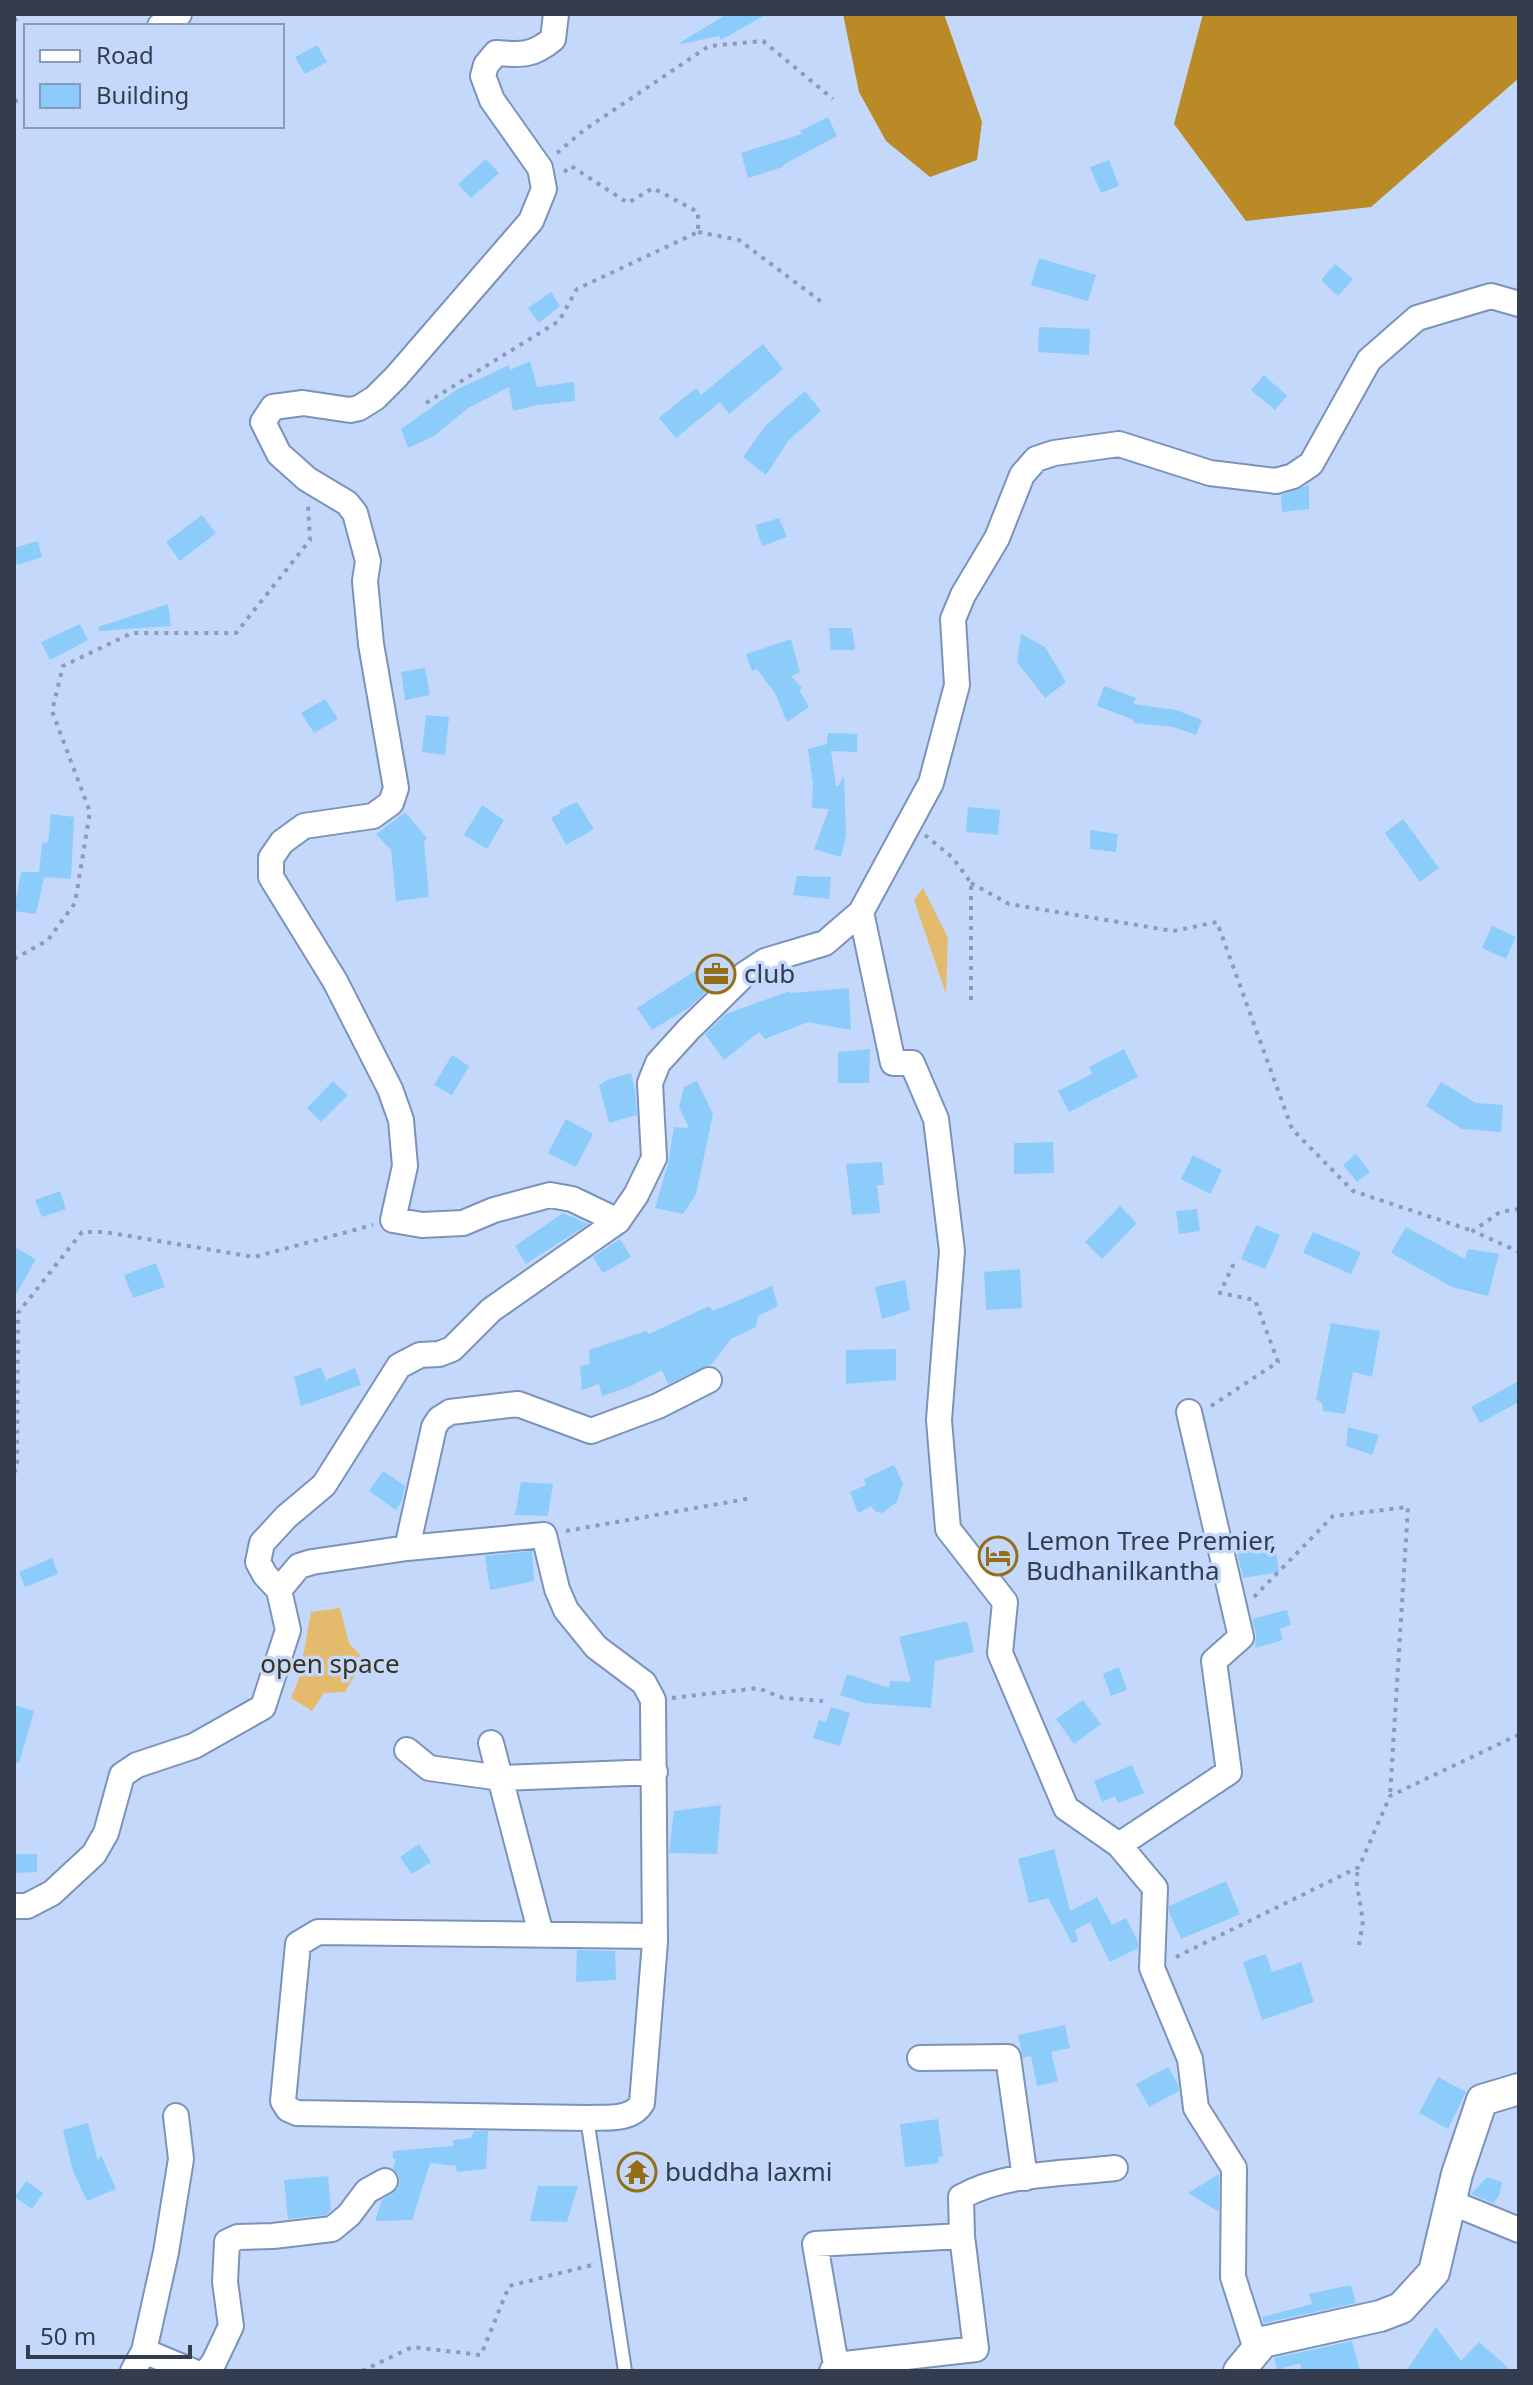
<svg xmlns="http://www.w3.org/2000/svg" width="1533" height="2385" viewBox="0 0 1533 2385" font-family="'Noto Sans',sans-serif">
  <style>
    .green { fill: #e4ba6d }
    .forest { fill: #b98a25 }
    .building { fill: #8cccfb }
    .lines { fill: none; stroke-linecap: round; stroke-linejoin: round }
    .service-casing { stroke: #7b92bb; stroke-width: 16 }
    .minor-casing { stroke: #7b92bb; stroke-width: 28 }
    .tertiary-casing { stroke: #7b92bb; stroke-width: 34 }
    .path { stroke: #8b9bb8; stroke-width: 4; stroke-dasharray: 4 6; stroke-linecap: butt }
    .service { stroke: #fff; stroke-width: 12 }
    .minor { stroke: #fff; stroke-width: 24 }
    .tertiary { stroke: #fff; stroke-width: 30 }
    .labels { text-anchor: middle; stroke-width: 7; stroke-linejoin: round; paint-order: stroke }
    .poi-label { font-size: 26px; fill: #333d4f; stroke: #c4d8fc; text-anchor: start }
    .park-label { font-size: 26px; fill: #3b301b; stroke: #c4d8fc }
  </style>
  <rect width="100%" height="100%" fill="#c4d8fc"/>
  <path class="green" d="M923 888 948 938 946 994 914 900Z
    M340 1608 349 1643 364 1660 345 1692 324 1693 312 1711 291 1698 299 1679 311 1612Z"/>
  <path class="forest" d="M843 14H944L982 122 977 160 930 177 886 141 859 92Z
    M1203 14H1519V78L1371 207 1246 221 1174 124Z"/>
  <path class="building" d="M727 14H767L721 40 719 36 681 44V42Z
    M317 45 327 62 305 74 295 57Z
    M828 117 837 136 783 165V167L748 178 741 153 802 134 800 131Z
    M486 159 499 173 471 198 458 184Z
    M1109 160 1119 186 1101 193 1090 167Z
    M1039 258 1096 275 1088 301 1031 285Z
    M1335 264 1353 279 1338 296 1321 280Z
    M551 292 560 306 539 323 528 308Z
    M1039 327 1090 329 1089 355 1038 352Z
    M763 344 783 369 729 414 720 402 676 438 659 418 696 388 701 395Z
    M530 361 537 387 574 382 575 401 537 405 513 411 509 387 468 408 434 436 408 448 401 429 456 390 509 365 510 370Z
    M1264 375 1287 396 1275 410 1251 390Z
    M805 391 821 411 788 441 766 475 743 457 765 426Z
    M1309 485V509L1282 512 1281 495Z
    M202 515 216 533 180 561 166 542Z
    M779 518 787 537 762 546 755 525Z
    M38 541 42 557 17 565 14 548Z
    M168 604 171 626 99 631 98 627Z
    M80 624 88 640 50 660 41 642Z
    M829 628H852L855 650H831Z
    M1021 634 1045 647 1066 682 1045 698 1017 662Z
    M791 639 800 672 791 676 802 688 799 690 809 707 787 722 775 693 757 669 752 671 746 654Z
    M425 668 430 695 405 700 401 672Z
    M1104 686 1136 698 1133 704 1176 710 1202 720 1196 735 1173 727 1133 723 1134 720 1097 706Z
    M325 699 338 719 314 733 301 713Z
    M426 715 449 717 445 755 422 752Z
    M828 733 857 734V752L831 751 836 786H838L844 776 846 835 841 857 814 849 829 809 812 808 813 783 808 749 827 744Z
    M577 802 594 829 566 845 551 818 560 813 559 810Z
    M482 805 504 820 487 849 464 835Z
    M968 807 1000 810 998 835 966 832Z
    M405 812 427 838 424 841 429 897 396 901 391 850 376 834Z
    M51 814 74 817 71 879 44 877 36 914 14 911 21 872H39L42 844 48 842Z
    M1403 819 1439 868 1420 882 1385 833Z
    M1090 830 1118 834 1116 852 1090 849Z
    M797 876 831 877 829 899 793 895Z
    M1492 926 1516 937 1506 959 1482 948Z
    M718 956 727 971 690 1007 652 1030 637 1008Z
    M849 988 851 1030 808 1022 765 1039 759 1032 724 1060 705 1034 726 1014 790 991 791 993Z
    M870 1049 869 1083H838V1052Z
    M1124 1049 1138 1077 1069 1112 1058 1091 1092 1074 1089 1067Z
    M452 1055 469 1066 452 1095 434 1085Z
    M631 1073 635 1090 637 1115 609 1123 599 1085 607 1080Z
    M333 1081 348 1095 321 1122 307 1108Z
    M697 1081 713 1114 696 1194 683 1214 655 1208 668 1164 674 1127 689 1128 679 1107 684 1087Z
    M1441 1082 1476 1103 1503 1105 1501 1132 1462 1129 1426 1106Z
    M566 1119 593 1134 576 1167 548 1153Z
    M1053 1142 1054 1173 1014 1174V1143Z
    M1356 1154 1370 1172 1357 1182 1343 1165Z
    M1193 1155 1222 1170 1210 1194 1181 1179Z
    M882 1162 884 1185H877L880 1213 852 1215 846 1164Z
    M60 1191 66 1209 42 1217 35 1200Z
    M1120 1206 1137 1223 1102 1259 1085 1242Z
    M1197 1209 1200 1231 1179 1234 1176 1211Z
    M563 1213 588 1224 526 1264 515 1246Z
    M1256 1225 1280 1235 1265 1269 1241 1259Z
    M1406 1227 1465 1259 1468 1249 1499 1254 1488 1296 1452 1287 1391 1253Z
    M1313 1232 1361 1252 1351 1274 1303 1253Z
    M620 1239 631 1257 603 1273 593 1257Z
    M14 1247 36 1259 14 1298Z
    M156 1263 165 1287 133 1298 124 1275Z
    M1020 1269 1022 1308 986 1310 984 1272Z
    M905 1280 910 1310 882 1319 875 1287Z
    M772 1286 778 1306 758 1316 756 1327 731 1339 712 1364 668 1384 662 1370 631 1386 602 1396 599 1384 582 1390 580 1366 590 1364 589 1350 646 1331 649 1334 709 1306 713 1311Z
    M1331 1323 1380 1331 1372 1377 1353 1372 1345 1414 1323 1411 1322 1403 1316 1399Z
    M896 1349V1380L846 1384V1350Z
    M321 1367 326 1380 355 1368 361 1385 301 1406 294 1377Z
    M1519 1381V1402L1480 1423 1471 1407Z
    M1348 1427 1379 1435 1372 1455 1346 1446Z
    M894 1465 903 1483 897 1502 882 1513 876 1512 871 1506 858 1513 850 1492 866 1485 864 1479Z
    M383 1471 405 1486 402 1501 396 1510 369 1491Z
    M521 1482 553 1484 548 1516 515 1515Z
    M1273 1532 1279 1572 1243 1578 1234 1539Z
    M532 1551 534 1581 490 1590 485 1556Z
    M52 1558 58 1574 25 1587 19 1572Z
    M1287 1610 1291 1625 1280 1629 1283 1640 1255 1648 1256 1634 1252 1619Z
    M967 1621 974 1652 935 1661 931 1708 865 1703 840 1695 847 1674 889 1688 890 1681 911 1682 899 1637Z
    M1119 1667 1127 1690 1111 1696 1103 1674Z
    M1083 1700 1101 1724 1074 1744 1056 1719Z
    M14 1705 34 1711 19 1763H14Z
    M831 1707 850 1713 840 1746 813 1738 819 1720 826 1722Z
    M1132 1765 1144 1793 1118 1803 1115 1796 1102 1802 1094 1781Z
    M721 1805 717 1854 669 1853 674 1811Z
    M419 1844 431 1862 412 1874 400 1857Z
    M1054 1849 1070 1911 1097 1897 1112 1925 1126 1918 1138 1942V1948L1110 1962 1090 1922 1075 1930 1078 1941 1072 1943 1048 1898 1029 1903 1018 1859Z
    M14 1854H37V1872L14 1873Z
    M1226 1881 1240 1914 1181 1939 1169 1912V1906Z
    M577 1950 615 1951 616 1980 576 1982Z
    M1266 1954 1272 1972 1301 1962 1314 2002 1262 2020 1243 1962Z
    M1065 2025 1070 2048 1051 2052 1058 2081 1037 2086 1031 2056 1023 2058 1018 2035Z
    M1168 2067 1178 2084 1179 2091 1149 2107 1136 2084Z
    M1438 2077 1466 2092 1448 2129 1419 2113Z
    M938 2119 943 2156 938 2157 939 2163 905 2167 900 2124Z
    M88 2123 98 2161 101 2155 116 2189 87 2201 73 2171 63 2130Z
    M474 2131H488L486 2169 457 2172 456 2166 430 2163 412 2220 375 2221 382 2200 397 2189 400 2182 398 2174 393 2168 396 2159H393V2151L453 2146V2140L471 2138Z
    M1219 2174V2212L1188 2193Z
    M328 2176 331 2210 326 2215 288 2219 284 2180Z
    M1487 2177 1502 2182 1499 2196 1493 2203 1471 2194Z
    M26 2181 43 2193 32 2209 15 2197Z
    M538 2186H578L567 2222 530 2221Z
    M1351 2285 1356 2303 1264 2323 1262 2317 1312 2304 1309 2294Z
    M1436 2327 1461 2361 1479 2342 1512 2371H1406Z
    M1352 2341 1360 2371H1302L1300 2363 1277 2370 1274 2358Z"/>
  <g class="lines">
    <defs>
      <path id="service" d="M587 2118 625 2371"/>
      <path id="minor" d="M556 14 553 39C533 56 521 55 496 53L486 65 483 76 492 100 540 168 544 189 531 221 396 377 375 398 359 408 350 410 303 403 273 407 263 422 279 454 307 479 347 503 355 513 368 561 365 581 371 644 396 788 391 803 373 816 304 826 282 842 271 858V877L335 981 390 1089 401 1120 405 1166 393 1220 422 1225 463 1223 494 1210 550 1195 572 1199 618 1221
        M160 26 179 14
        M861 912 893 1063H912L936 1119 952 1251 939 1420 948 1529 1005 1602 1000 1653 1066 1808 1119 1845
        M1189 1412 1241 1637 1214 1661 1229 1772 1119 1845 1155 1888 1152 1968 1190 2059 1196 2108 1234 2168 1233 2277 1256 2349
        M407 1548 434 1427 439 1419 450 1412 518 1404 591 1431 658 1406 709 1380
        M279 1590 299 1566 312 1562 407 1548 544 1535 557 1589 566 1610 596 1647 644 1683 653 1700 655 1942 642 2103C632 2121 606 2117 587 2118L297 2113 288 2109 283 2101 298 1944 318 1932 655 1936
        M491 1743 541 1934
        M407 1750 429 1768 501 1778 655 1772
        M14 1906H27L52 1893 94 1854 106 1833 122 1775 137 1765 194 1746 263 1707 288 1630 279 1590 265 1575 258 1562 262 1543 286 1517 324 1485 399 1366 420 1355 439 1354 452 1349 491 1310 618 1221 636 1195 654 1158 650 1083 658 1063 688 1030 745 974 765 961 825 943 861 912 931 783 957 685 953 619 963 595 997 538 1022 475 1036 459 1054 453 1119 444 1210 473 1276 481 1293 476 1311 464 1369 360 1417 318 1491 296 1519 304
        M920 2058 1008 2057 1025 2178
        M1450 2202 1519 2230
        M144 2351 192 2371
        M836 2365 815 2244 962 2236
        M133 2371 144 2351 166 2252 181 2159 176 2116
        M207 2371 214 2362 231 2326 225 2282 227 2242 238 2237 273 2236 332 2229 349 2215 367 2191 385 2181
        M832 2371 836 2365 976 2349 962 2236 961 2197C1005 2172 1066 2174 1115 2168"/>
      <path id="tertiary" d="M1239 2371 1263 2342 1380 2316 1401 2308 1434 2272 1457 2174 1482 2100 1519 2089"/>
    </defs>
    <use href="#service" class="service-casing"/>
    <use href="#minor" class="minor-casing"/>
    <use href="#tertiary" class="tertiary-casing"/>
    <path class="path" d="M14 21 23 14
      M14 101 26 100
      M557 153 584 130 709 46 763 41 833 99
      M698 232 739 240 823 303
      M426 403 559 321 577 289 698 232V212L653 188 628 203 571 166 564 172
      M925 835 953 858 971 883V1006
      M971 883 1009 904 1173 931 1217 922 1292 1129 1353 1191 1473 1231
      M14 959 48 940 75 903 90 812 52 711 63 666 132 633H236L310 540 308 505
      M1519 1209 1500 1212 1473 1231 1519 1252
      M1211 1406 1278 1362 1255 1300 1220 1293 1234 1263
      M14 1473 17 1467 18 1313 82 1232H105L254 1257 373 1225
      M566 1531 752 1498
      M1254 1597 1333 1516 1408 1507 1390 1796
      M672 1698 758 1688 783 1698 823 1701
      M1359 1945 1363 1921 1356 1879 1359 1867
      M1176 1957 1359 1867 1390 1796 1518 1735
      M362 2371 412 2347 481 2355 509 2286 592 2265"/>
    <use href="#service" class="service"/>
    <use href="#minor" class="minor"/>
    <use href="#tertiary" class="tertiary"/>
  </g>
  <defs>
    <symbol id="office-ring" viewBox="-11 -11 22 22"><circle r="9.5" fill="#c4d8fc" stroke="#956e18" stroke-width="1.5"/><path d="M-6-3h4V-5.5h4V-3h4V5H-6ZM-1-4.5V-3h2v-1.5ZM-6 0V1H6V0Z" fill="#956e18"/></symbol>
    <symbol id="hotel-ring" viewBox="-11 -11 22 22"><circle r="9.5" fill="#c4d8fc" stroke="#956e18" stroke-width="1.5"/><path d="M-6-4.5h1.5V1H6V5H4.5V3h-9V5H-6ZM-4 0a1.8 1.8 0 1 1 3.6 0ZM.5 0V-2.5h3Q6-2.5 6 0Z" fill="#956e18"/></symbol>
    <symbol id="temple-ring" viewBox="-11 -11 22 22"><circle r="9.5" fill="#c4d8fc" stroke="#956e18" stroke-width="1.5"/><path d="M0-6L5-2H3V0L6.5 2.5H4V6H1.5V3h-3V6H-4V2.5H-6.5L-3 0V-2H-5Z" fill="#956e18"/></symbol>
  </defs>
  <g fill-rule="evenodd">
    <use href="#office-ring" x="694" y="952" width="44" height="44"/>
    <use href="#hotel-ring" x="976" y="1534" width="44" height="44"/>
    <use href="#temple-ring" x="615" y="2150" width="44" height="44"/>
  </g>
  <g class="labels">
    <g class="poi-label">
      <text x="744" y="983">club</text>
      <text x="1026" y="1550">Lemon Tree Premier,<tspan x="1026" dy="30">Budhanilkantha</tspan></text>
      <text x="665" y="2181">buddha laxmi</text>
    </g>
    <g class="park-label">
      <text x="330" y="1673">open space</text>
    </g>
  </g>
  <rect width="1533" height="2385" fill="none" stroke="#333d4f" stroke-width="32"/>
  <rect x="24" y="24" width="260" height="104" fill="#c4d8fc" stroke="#8a9ab7" stroke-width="2"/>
  <rect x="40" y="50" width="40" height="12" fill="#ffffff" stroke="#8a9ab7" stroke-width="2"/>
  <text x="96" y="64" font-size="24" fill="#333d4f">Road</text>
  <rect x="40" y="84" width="40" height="24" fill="#8cccfb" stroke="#8a9ab7" stroke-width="2"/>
  <text x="96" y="104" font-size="24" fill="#333d4f">Building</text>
  <path d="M28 2345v12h162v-12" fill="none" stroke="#333d4f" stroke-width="4"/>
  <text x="40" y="2345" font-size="24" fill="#333d4f" stroke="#c4d8fc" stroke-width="6" paint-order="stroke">50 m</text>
</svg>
